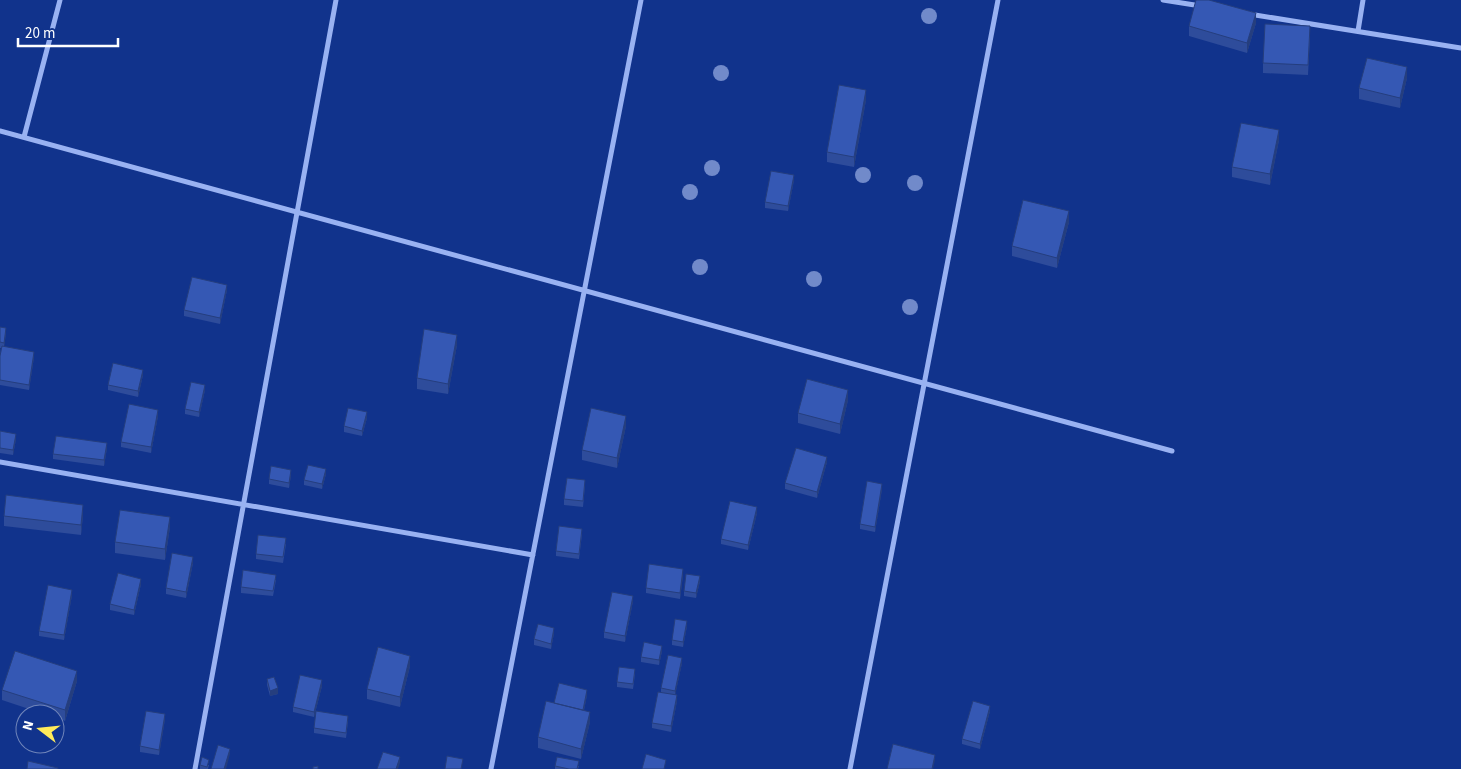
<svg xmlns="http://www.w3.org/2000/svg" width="1461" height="769" viewBox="0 0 1461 769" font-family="'Source Sans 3',sans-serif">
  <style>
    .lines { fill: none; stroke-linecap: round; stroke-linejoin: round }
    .street { stroke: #99b2f2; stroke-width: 5 }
    .tree { fill: #718aca }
    .wall { fill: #2e4c9b }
    .shaded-wall { fill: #253e7e }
    .building { fill: #3558b4; stroke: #253e7e }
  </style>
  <rect width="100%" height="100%" fill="#11338c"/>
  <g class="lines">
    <path class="street" d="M1163 0 1201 6
      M1249 14 1461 48
      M1358 31 1363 0
      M0 131 1172 451
      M24 137 60 0
      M0 462 533 555
      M195 769 336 0
      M491 769 641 0
      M850 769 998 0"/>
  </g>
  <g class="tree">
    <circle cx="929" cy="16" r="8"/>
    <circle cx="721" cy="73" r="8"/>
    <circle cx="712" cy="168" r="8"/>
    <circle cx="863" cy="175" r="8"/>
    <circle cx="915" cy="183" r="8"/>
    <circle cx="690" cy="192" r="8"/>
    <circle cx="700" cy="267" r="8"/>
    <circle cx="814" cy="279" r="8"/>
    <circle cx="910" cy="307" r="8"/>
  </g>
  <path class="wall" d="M1256 23 1247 53 1189 36V26Z
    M1310 36 1308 75 1263 73V63Z
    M1407 78 1400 108 1359 99V88Z
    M866 100 854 167 827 162V152Z
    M1279 140 1270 185 1232 177V167Z
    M794 180 788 211 765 208V202Z
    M1069 222 1057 268 1012 256V246Z
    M227 290 220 324 184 316V310Z
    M0 327 6 333 4 347 34 357 29 390 0 385V356L1 348H0Z
    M457 345 448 394 417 389V378Z
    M143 375 138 397 108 390V385Z
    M205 390 199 417 185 414V409Z
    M848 400 840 434 798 423V413Z
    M158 416 151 453 121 447V442Z
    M367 418 362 436 344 432V426Z
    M626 426 617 468 582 460V450Z
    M0 431 16 439 13 455 0 453Z
    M107 448 104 466 53 459V454Z
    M827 462 817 498 785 489V483Z
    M326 474 322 489 304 485V480Z
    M291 475 289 488 269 484V479Z
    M585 485 583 507 564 505V499Z
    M882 489 875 532 860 529V524Z
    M757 513 748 550 721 544V539Z
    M83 515 81 535 4 526V516Z
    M170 527 165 560 115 553V542Z
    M582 534 579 559 556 556V551Z
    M286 544 283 563 256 559V554Z
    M193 563 186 598 166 594V588Z
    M683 575 680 599 646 593V588Z
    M276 580 273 596 241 593V587Z
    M700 581 696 598 684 596V591Z
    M141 584 134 615 110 610V604Z
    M72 595 64 640 39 636V631Z
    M633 601 625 642 604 638V632Z
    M687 626 683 647 672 645V640Z
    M554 633 551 649 534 645V639Z
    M662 651 659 665 641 662V657Z
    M682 663 675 695 677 701 671 732 652 728V723L661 692V688Z
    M410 666 400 707 367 699V689Z
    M635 674 633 689 617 687V682Z
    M267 679 278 694 270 696 267 685Z
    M77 681 65 721 55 717V714H44L2 700V690Z
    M322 686 314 717 293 712V707Z
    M587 695 584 710 590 722 581 759 538 748V737L554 703Z
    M990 711 980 749 962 744V739Z
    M165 719 159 755 140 752V746Z
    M348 721 346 738 314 733V728Z
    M200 765H209L208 769H200Z
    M555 766H579L578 769H555Z"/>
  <path class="shaded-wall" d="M1256 13V23L1247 53V43Z
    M1407 67V78L1400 108V98Z
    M866 90V100L854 167V157Z
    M1279 130V140L1270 185V174Z
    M794 175V180L788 211V206Z
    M1069 211V222L1057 268V258Z
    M227 285V290L220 324V318Z
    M6 328V333L4 348V343Z
    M457 335V345L448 394V384Z
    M34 352V357L29 390V385Z
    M143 370V375L138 397V391Z
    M205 385V390L199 417V412Z
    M848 390V400L840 434V424Z
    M158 410V416L151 453V447Z
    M367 412V418L362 436V431Z
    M626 416V426L617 468V458Z
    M16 434V439L13 455V450Z
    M107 443V448L104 466V460Z
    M827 457V462L817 498V492Z
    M326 469V474L322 489V484Z
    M291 470V475L289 488V483Z
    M882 484V489L875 532V527Z
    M83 505V515L81 535V525Z
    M757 507V513L748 550V545Z
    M170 517V527L165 560V549Z
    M193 557V563L186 598V592Z
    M683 569V575L680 599V593Z
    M700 576V581L696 598V593Z
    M141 579V584L134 615V610Z
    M72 590V595L64 640V635Z
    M633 596V601L625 642V636Z
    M687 621V626L683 647V642Z
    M554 628V633L551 649V644Z
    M662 646V651L659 665V660Z
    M410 656V666L400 707V697Z
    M682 658V663L675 696V691Z
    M77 671V681L65 721V710Z
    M322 680V686L314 717V712Z
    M278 688V694L270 696V691Z
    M587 690V695L583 716V711Z
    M677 695V701L671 732V726Z
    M990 706V711L980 749V744Z
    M590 712V722L581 759V749Z
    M165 714V719L159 755V750Z
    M230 749V754L226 769H224Z
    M935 755V760L933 769H932Z
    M400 757V763L398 769H396Z"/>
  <path class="building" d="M1196 0H1209L1256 13 1247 43 1189 26Z
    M1265 24 1310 26 1308 65 1263 63Z
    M1367 58 1407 67 1400 98 1359 88Z
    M839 85 866 90 854 157 827 152Z
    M1241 123 1279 130 1270 174 1232 167Z
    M771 171 794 175 788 206 765 202Z
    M1023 200 1069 211 1057 258 1012 246Z
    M192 277 227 285 220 318 184 310Z
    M0 327 6 328 4 343 0 342Z
    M424 329 457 335 448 384 417 378Z
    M2 346 34 352 29 385 0 380V356Z
    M113 363 143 370 138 391 108 385Z
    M807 379 848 390 840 424 798 413Z
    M191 382 205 385 199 412 185 409Z
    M129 404 158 410 151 447 121 442Z
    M348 408 367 412 362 431 344 426Z
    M591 408 626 416 617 458 582 450Z
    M0 431 16 434 13 450 0 448Z
    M56 436 107 443 104 460 53 454Z
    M796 448 827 457 817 492 785 483Z
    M308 465 326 469 322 484 304 480Z
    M271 466 291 470 289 483 269 479Z
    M567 478 585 480 583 501 564 499Z
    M867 481 882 484 875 527 860 524Z
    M6 495 83 505 81 525 4 516Z
    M730 501 757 507 748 545 721 539Z
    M120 510 170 517 165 549 115 542Z
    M559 526 582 529 579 554 556 551Z
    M258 535 286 538 283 557 256 554Z
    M172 553 193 557 186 592 166 588Z
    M649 564 683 569 680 593 646 588Z
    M243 570 276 575 273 591 241 587Z
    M118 573 141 579 134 610 110 604Z
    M686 574 700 576 696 593 684 591Z
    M48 585 72 590 64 635 39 631Z
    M612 592 633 596 625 636 604 632Z
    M675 619 687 621 683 642 672 640Z
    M538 624 554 628 551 644 534 639Z
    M644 642 662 646 659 660 641 657Z
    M378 647 410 656 400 697 367 689Z
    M15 651 77 671 65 710 2 690Z
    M668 655 682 658 675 691 661 688Z
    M619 667 635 669 633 684 617 682Z
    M300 675 322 680 314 712 293 707Z
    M274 677 278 688 270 691 267 679Z
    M559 683 587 690 583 710 554 703Z
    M658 692 677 695 671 726 652 723Z
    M546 701 590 712 581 749 538 737Z
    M973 701 990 706 980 744 962 739Z
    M146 711 165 714 159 750 140 746Z
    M316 711 348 716 346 733 314 728Z
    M893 744 935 755 932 769H887Z
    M218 745 230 749 224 769H211Z
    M383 752 400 757 396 769H377Z
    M646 754 666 760 664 769H642Z
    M447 756 463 759 461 769H445Z
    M202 757 209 760 207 767 200 765Z
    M557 757 579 761 577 769H569L555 766Z
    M28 761 58 768V769H27Z
    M318 766V769H313V767Z"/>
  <g transform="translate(40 729) rotate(286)"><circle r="24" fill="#11338c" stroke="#7085ba"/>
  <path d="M0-4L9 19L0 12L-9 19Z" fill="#ffeb5a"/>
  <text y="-8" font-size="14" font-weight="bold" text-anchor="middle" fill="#ffffff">N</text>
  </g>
  <path d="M18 38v8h100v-8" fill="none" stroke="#ffffff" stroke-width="2.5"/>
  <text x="25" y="38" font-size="15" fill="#ffffff" stroke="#11338c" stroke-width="4" paint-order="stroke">20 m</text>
</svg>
